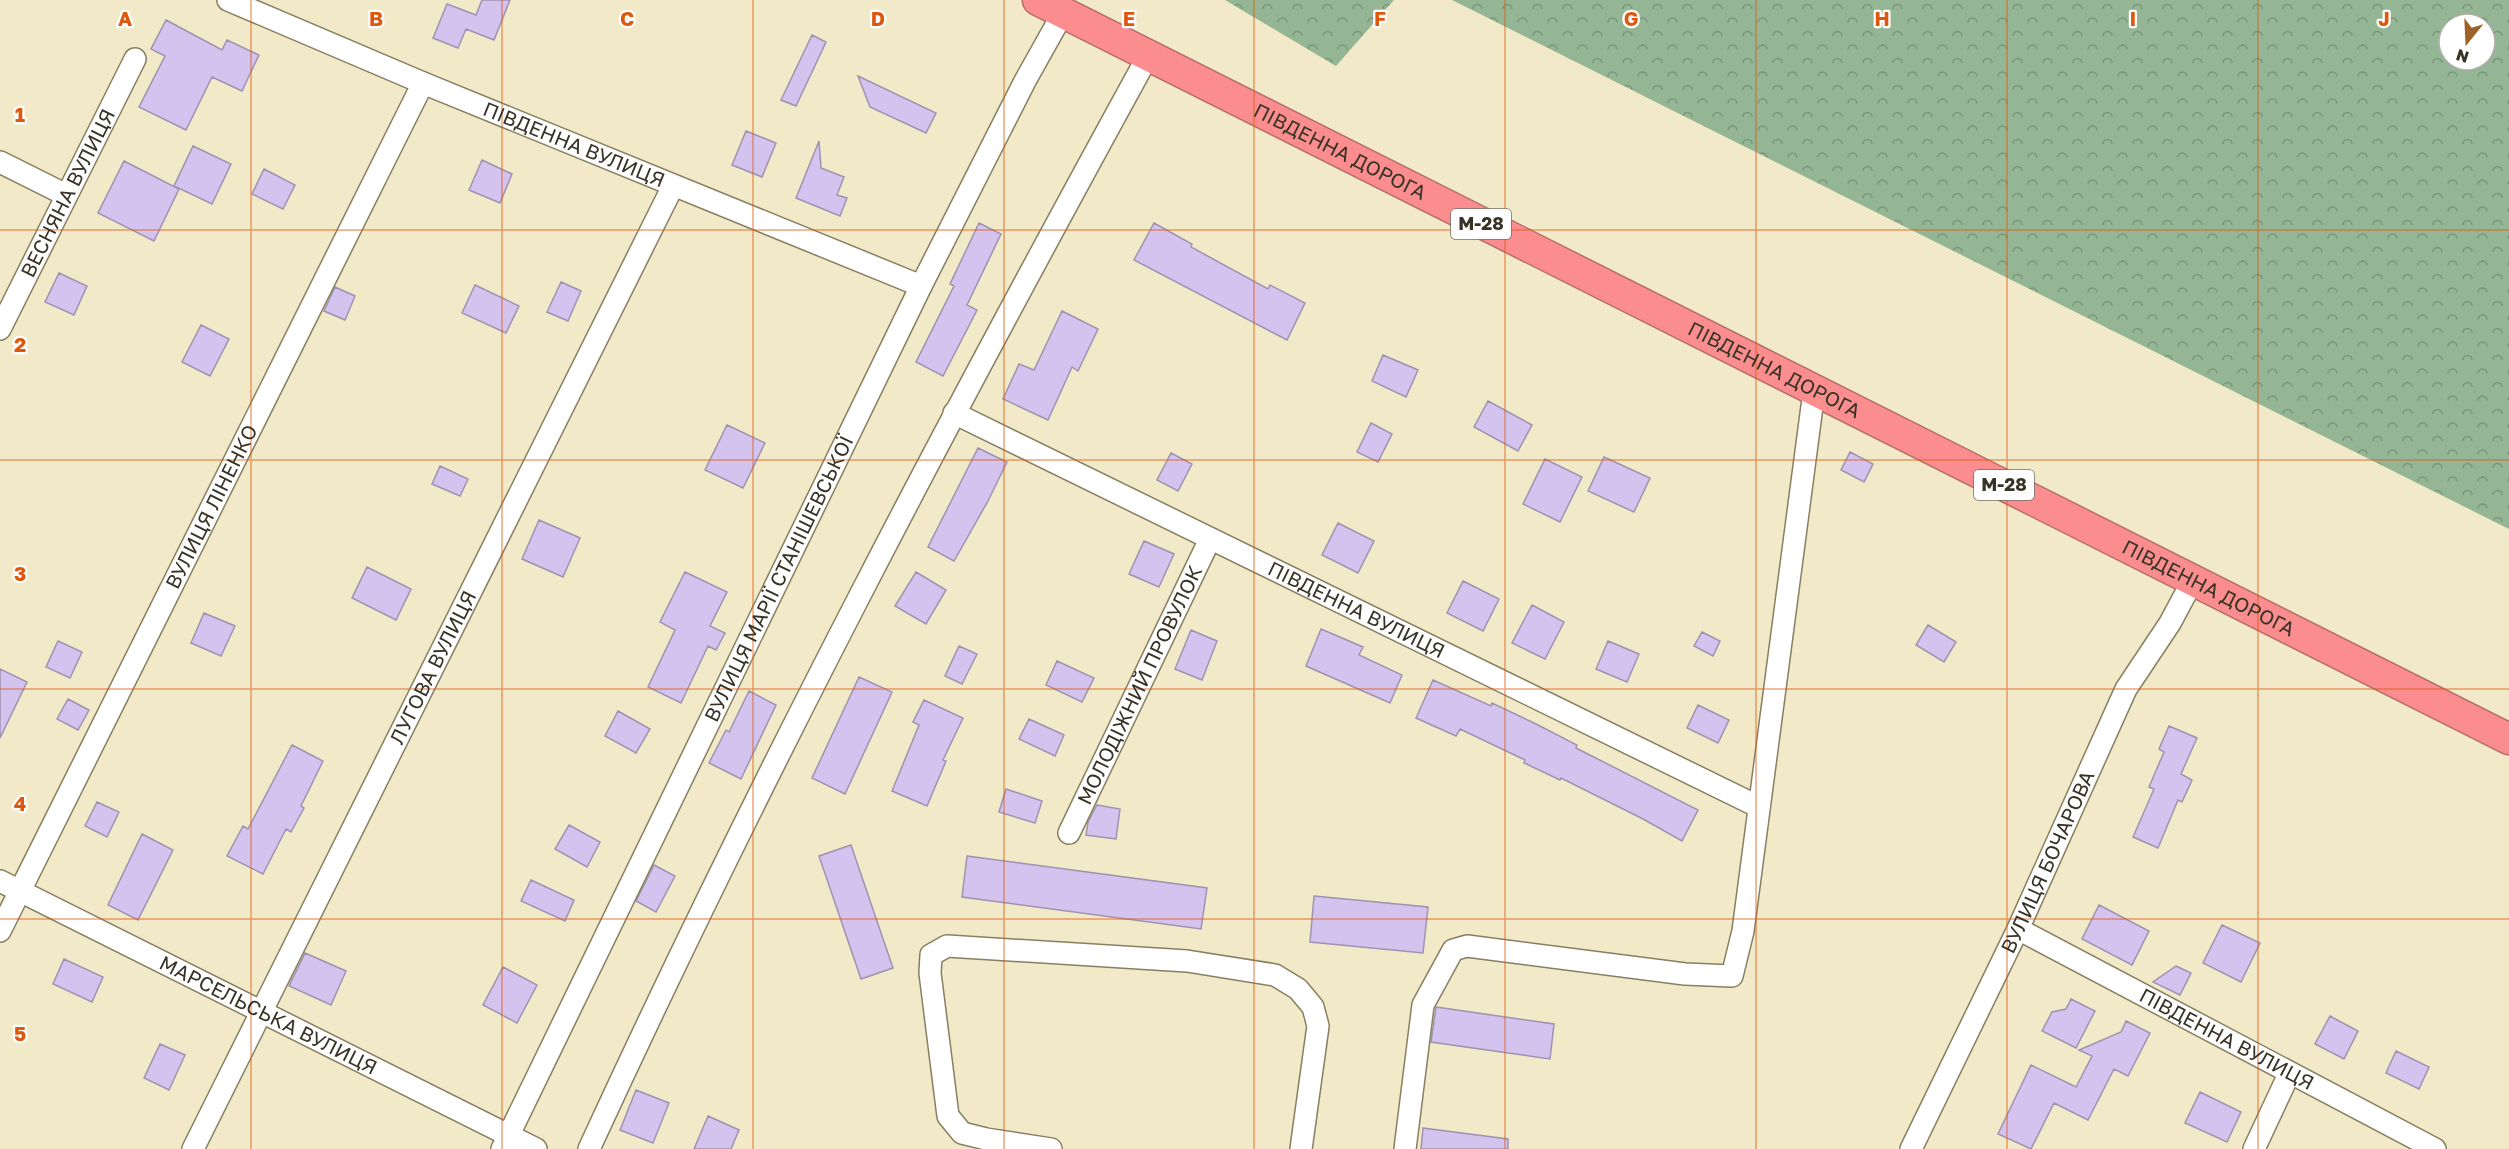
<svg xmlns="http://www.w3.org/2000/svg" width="2509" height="1149" viewBox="0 0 2509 1149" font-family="'Golos Text',sans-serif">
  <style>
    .forest { fill: url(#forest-crowns); fill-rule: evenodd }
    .building { fill: #d3c3ee; stroke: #9e93b0; stroke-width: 1.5 }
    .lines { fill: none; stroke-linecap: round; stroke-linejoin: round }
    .minor-casing { stroke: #877f61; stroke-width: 24 }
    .highway-casing { stroke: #b66e6b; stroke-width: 33 }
    .minor { stroke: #fff; stroke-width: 21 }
    .highway { stroke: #fb8d8f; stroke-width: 30 }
    .grid { fill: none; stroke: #df570d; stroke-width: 1.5; stroke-opacity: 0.55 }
    .labels { text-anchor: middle; stroke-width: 4.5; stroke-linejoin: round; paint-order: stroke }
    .shield { fill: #fff; stroke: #737168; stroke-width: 1.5 }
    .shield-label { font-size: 18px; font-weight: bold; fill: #373427 }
    .street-label { font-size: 20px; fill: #373427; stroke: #fff }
    .grid-label { font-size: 20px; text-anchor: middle; font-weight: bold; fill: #df570d; stroke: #fff; stroke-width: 4.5; stroke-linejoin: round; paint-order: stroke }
  </style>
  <defs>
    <pattern id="forest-crowns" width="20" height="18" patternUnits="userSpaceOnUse" patternTransform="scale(1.5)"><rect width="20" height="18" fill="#94b694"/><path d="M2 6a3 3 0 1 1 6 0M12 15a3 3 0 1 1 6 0" fill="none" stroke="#7a9579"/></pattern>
  </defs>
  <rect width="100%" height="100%" fill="#f1e9c8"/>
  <path class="forest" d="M1225 0H1394L1336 66Z
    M1452 0H2509V529ZM2449 24H2485V60H2449Z"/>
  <path class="building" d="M482 0H510L494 40 466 29 458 48 433 38 447 4 476 15Z
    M166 20 222 50 227 40 259 55 242 91 212 77 186 130 139 107 165 56 151 49Z
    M812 35 826 42 796 106 781 100Z
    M858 76 936 113 926 133 870 107Z
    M746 131 776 143 762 177 732 165Z
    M819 141 821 168 844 177 837 195 847 198 840 216 796 198Z
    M193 146 231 164 212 204 174 186Z
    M482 160 512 174 500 203 469 190Z
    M124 161 179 189 154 241 98 213Z
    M264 169 295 185 283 209 252 194Z
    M979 223 1001 234 967 305 977 310 943 376 916 362 954 286 950 284Z
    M1154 223 1192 244 1191 247 1268 289 1270 285 1305 303 1287 340 1134 260Z
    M59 273 87 286 74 315 45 302Z
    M561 282 581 291 568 321 547 312Z
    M475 285 519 306 506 333 462 313Z
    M335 287 355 296 345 320 324 311Z
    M1062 311 1098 329 1078 371 1072 367 1048 420 1003 399 1019 364 1034 370Z
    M201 325 229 339 210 376 182 362Z
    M1383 355 1418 370 1406 397 1372 381Z
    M1488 401 1532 425 1518 451 1474 427Z
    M1371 423 1392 434 1378 462 1357 452Z
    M727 425 765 443 743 488 705 470Z
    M978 448 1007 462 988 501 954 561 928 547Z
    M1850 452 1873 464 1864 482 1841 470Z
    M1171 453 1192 464 1178 491 1157 480Z
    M1604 457 1650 478 1634 512 1588 491Z
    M1545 459 1582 477 1560 522 1523 504Z
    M440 466 468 479 460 496 432 484Z
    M539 520 580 538 563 577 522 559Z
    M1338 523 1374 541 1358 573 1322 555Z
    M1144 541 1174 554 1159 587 1129 574Z
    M367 567 411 589 396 620 352 598Z
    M685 572 727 592 710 626 725 633 716 650 708 646 681 703 648 687 675 630 660 622Z
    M916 572 946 590 926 624 895 606Z
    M1463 581 1499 599 1483 631 1447 613Z
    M1532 605 1564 622 1545 659 1512 643Z
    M204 613 235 626 221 656 191 643Z
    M1928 625 1956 642 1944 662 1916 645Z
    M1321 629 1363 647 1359 655 1402 675 1390 703 1306 666Z
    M1191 630 1217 641 1202 680 1175 669Z
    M1702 632 1720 641 1713 656 1694 646Z
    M58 641 82 652 70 678 46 667Z
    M1608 641 1639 654 1627 682 1596 669Z
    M959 646 977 654 962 684 945 676Z
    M1057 661 1094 678 1082 702 1046 685Z
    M0 669 27 682 0 738Z
    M859 677 892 692 845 794 812 778Z
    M1433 680 1491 706 1492 703 1534 723 1577 745 1576 748 1698 810 1682 841 1643 819 1561 778 1560 780 1524 763 1525 760 1460 729 1456 736 1416 718Z
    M749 691 776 705 741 779 709 763 726 730 729 732Z
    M68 699 89 710 78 730 57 719Z
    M924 700 963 718 943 760 946 761 927 806 892 791 919 725 913 722Z
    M1698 705 1729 720 1718 743 1687 728Z
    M618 711 650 729 636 753 605 736Z
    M1029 719 1064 735 1055 756 1019 739Z
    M2169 726 2197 738 2181 774 2192 780 2182 802 2178 800 2158 848 2133 837 2154 789 2149 787 2164 752 2159 749Z
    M292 745 323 761 301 806 304 808 291 832 286 829 263 874 227 856 243 826 248 829Z
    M1006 789 1042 801 1035 823 999 812Z
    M97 802 119 812 107 837 85 826Z
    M1097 805 1120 809 1116 839 1086 835 1088 822Z
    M569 825 600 842 587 867 555 849Z
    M142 834 173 850 138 920 108 905Z
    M851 845 893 968 861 979 819 856Z
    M967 856 1207 888 1201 929 962 897Z
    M654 865 675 876 656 912 636 901Z
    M531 880 574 900 565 921 521 901Z
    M1314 896 1428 907 1423 953 1310 942Z
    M2099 905 2149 931 2132 965 2082 939Z
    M2222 925 2260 943 2241 982 2203 963Z
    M305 953 346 971 331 1005 289 986Z
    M64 959 103 977 92 1002 53 984Z
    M2176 966 2191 973 2180 995 2153 982Z
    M503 967 537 985 517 1023 483 1005Z
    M2071 999 2095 1011 2076 1048 2042 1031 2052 1012 2066 1009Z
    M1436 1007 1554 1024 1550 1059 1431 1042Z
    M2330 1016 2358 1031 2344 1059 2315 1044Z
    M2126 1021 2150 1033 2128 1076 2114 1069 2088 1120 2054 1103 2031 1149 1998 1134 2031 1065 2076 1087 2092 1056 2079 1050 2121 1032Z
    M160 1044 185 1055 169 1090 144 1078Z
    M2396 1051 2429 1067 2419 1089 2386 1073Z
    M636 1090 669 1103 653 1143 620 1130Z
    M2200 1092 2241 1112 2227 1142 2185 1123Z
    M708 1116 739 1130 731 1149H694Z
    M1423 1128 1508 1139V1149H1421Z"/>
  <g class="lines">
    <defs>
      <g id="minor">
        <path id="s1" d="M228 0 423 83 921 286"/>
        <path d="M0 162 66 195"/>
        <path id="s2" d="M0 329 135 59"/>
        <path id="s3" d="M954 413 1759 807"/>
        <path id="s4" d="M1069 833 1210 539"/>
        <path id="s5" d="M0 881 536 1149"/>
        <path id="s6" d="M2018 929 2435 1149"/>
        <path id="s7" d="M0 931 423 83"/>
        <path id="s8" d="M193 1149 673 186"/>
        <path id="s9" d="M502 1149 921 286 1025 81 1063 13"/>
        <path d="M589 1149C760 777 951 415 1148 56"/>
        <path d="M1051 1149 986 1139 962 1133 948 1116 930 973 931 955 947 946 1187 961 1275 975 1298 989 1313 1007 1318 1026 1301 1149"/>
        <path d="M1405 1149 1423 1005 1453 950 1467 946 1685 974 1732 976 1743 931 1814 391"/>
        <path id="s10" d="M1911 1149 2018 929 2126 689 2170 623 2193 580"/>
        <path d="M2254 1149 2289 1074"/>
      </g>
      <g id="highway">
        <path id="s11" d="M1038 0 2509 739"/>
      </g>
    </defs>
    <use href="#minor" class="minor-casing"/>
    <use href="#highway" class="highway-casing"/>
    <use href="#minor" class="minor"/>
    <use href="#highway" class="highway"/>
  </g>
  <path class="grid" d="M251 0V1149M502 0V1149M753 0V1149M1004 0V1149M1254 0V1149M1505 0V1149M1756 0V1149M2007 0V1149M2258 0V1149M0 230H2509M0 460H2509M0 689H2509M0 919H2509"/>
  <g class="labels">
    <g class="shield">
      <rect x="1451" y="209" width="60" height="30" rx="4.5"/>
      <rect x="1974" y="470" width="60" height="30" rx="4.5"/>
    </g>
    <g class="shield-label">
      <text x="1481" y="230">М-28</text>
      <text x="2004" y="491">М-28</text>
    </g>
    <g class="street-label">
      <text dy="7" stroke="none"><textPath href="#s1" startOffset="375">ПІВДЕННА ВУЛИЦЯ</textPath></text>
      <text dy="7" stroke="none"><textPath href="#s11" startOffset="338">ПІВДЕННА ДОРОГА</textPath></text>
      <text dy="7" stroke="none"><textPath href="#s2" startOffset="152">ВЕСНЯНА ВУЛИЦЯ</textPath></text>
      <text dy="7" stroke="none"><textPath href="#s11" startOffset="824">ПІВДЕННА ДОРОГА</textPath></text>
      <text dy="7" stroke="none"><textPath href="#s7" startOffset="474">ВУЛИЦЯ ЛІНЕНКО</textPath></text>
      <text dy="7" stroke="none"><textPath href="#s9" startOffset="634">ВУЛИЦЯ МАРІЇ СТАНІШЕВСЬКОЇ</textPath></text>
      <text dy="7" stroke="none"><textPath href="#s11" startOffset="1310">ПІВДЕННА ДОРОГА</textPath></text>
      <text dy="7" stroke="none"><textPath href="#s3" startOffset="448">ПІВДЕННА ВУЛИЦЯ</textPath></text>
      <text dy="7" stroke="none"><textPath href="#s8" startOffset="538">ЛУГОВА ВУЛИЦЯ</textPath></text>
      <text dy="7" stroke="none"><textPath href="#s4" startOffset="164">МОЛОДІЖНИЙ ПРОВУЛОК</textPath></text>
      <text dy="7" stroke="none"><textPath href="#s10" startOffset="318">ВУЛИЦЯ БОЧАРОВА</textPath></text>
      <text dy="7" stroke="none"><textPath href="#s5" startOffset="300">МАРСЕЛЬСЬКА ВУЛИЦЯ</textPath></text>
      <text dy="7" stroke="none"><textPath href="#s6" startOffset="236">ПІВДЕННА ВУЛИЦЯ</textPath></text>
    </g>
  </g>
  <g class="grid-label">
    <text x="125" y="26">A</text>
    <text x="376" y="26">B</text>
    <text x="627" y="26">C</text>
    <text x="878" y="26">D</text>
    <text x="1129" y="26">E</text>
    <text x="1380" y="26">F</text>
    <text x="1631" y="26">G</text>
    <text x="1882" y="26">H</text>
    <text x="2133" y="26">I</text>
    <text x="2384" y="26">J</text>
    <text x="20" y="122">1</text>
    <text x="20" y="352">2</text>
    <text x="20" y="581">3</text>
    <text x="20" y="811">4</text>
    <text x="20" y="1041">5</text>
  </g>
  <g transform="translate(2467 42) rotate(198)"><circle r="28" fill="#ffffff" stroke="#afaea9" stroke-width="1.5"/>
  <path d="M0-4.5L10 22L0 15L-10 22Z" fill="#9e6126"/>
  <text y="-9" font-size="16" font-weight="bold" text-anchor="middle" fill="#373427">N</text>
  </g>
</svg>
